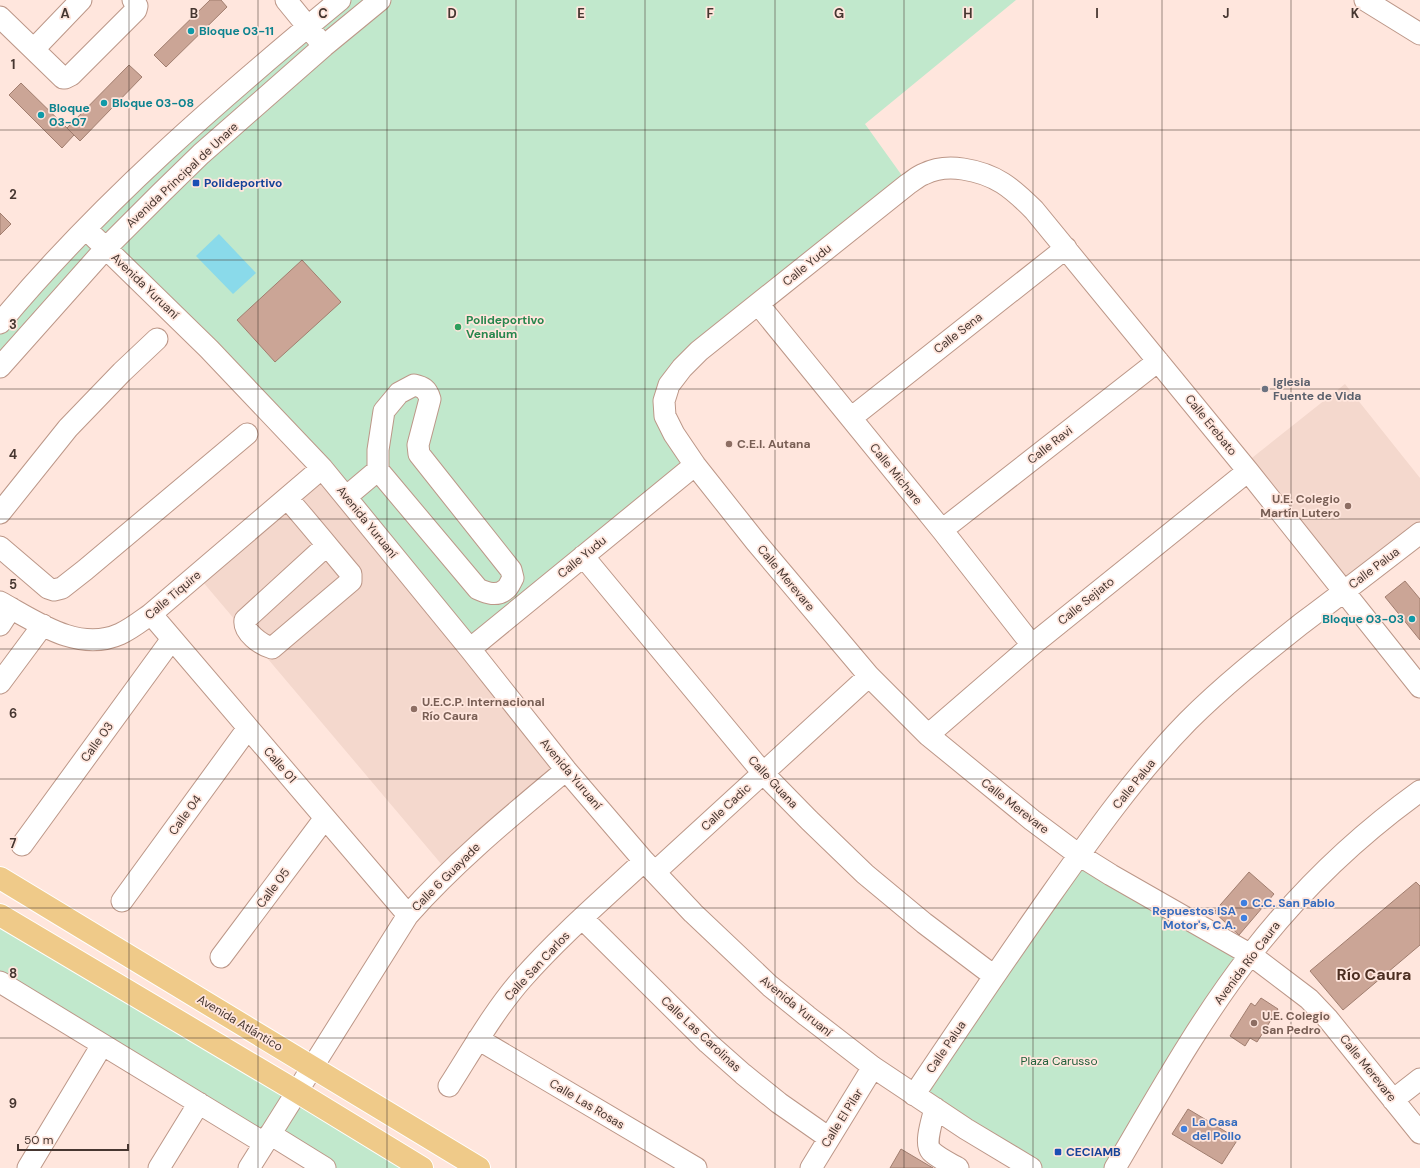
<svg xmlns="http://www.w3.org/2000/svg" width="1420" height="1168" viewBox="0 0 1420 1168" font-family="'DM Sans',sans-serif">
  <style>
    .built { fill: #f4d8cd }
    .green { fill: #c1e8cc }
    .water { fill: #8adaea }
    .building { fill: #cba596; stroke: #a17e6f }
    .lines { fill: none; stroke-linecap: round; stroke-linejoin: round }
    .minor-casing { stroke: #bc9788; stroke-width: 23 }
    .major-casing { stroke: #fff; stroke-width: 24 }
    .minor { stroke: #fff; stroke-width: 21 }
    .major { stroke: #efca89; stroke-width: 22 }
    .grid { fill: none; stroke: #463630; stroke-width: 1; stroke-opacity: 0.55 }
    .culture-dot { fill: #0f9aa8; stroke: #ffe6dd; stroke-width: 1.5 }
    .transit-dot { fill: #1a4fb4; stroke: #ffe6dd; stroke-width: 1.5 }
    .leisure-dot { fill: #2e9e5b; stroke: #ffe6dd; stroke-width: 1.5 }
    .worship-dot { fill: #6b7280; stroke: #ffe6dd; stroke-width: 1.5 }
    .education-dot { fill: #8d6e63; stroke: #ffe6dd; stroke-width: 1.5 }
    .shop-dot { fill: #3f7fe0; stroke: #ffe6dd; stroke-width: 1.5 }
    .labels { text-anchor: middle; stroke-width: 3.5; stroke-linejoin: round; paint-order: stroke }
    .culture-label { font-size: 12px; font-weight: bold; fill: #0d838f; stroke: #ffe6dd; text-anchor: start }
    .street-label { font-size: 12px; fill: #463630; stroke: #ffe6dd }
    .transit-label { font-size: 12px; font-weight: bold; fill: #164399; stroke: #ffe6dd; text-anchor: start }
    .leisure-label { font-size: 12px; font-weight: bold; fill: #27864d; stroke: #ffe6dd; text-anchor: start }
    .worship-label { font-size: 12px; font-weight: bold; fill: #5b616d; stroke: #ffe6dd; text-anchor: start }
    .education-label { font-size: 12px; font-weight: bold; fill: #785e54; stroke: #ffe6dd; text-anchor: start }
    .shop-label { font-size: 12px; font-weight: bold; fill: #366cbe; stroke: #ffe6dd; text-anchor: start }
    .park-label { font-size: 12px; fill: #21603b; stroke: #ffe6dd }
    .district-label { font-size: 16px; font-weight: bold; fill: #4d2f22; stroke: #ffe6dd }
    .grid-label { font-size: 13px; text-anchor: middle; font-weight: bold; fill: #463630; stroke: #ffe6dd; stroke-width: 3.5; stroke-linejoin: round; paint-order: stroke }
  </style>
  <rect width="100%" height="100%" fill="#ffe6dd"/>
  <path class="built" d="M1345 384 1420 478V533L1343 592 1243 465Z
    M322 468 566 770 448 872 197 575Z"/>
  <path class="green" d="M340 0H1016L865 124 908 184 700 351 664 401 695 465 470 649 322 468 106 248 0 367V323L34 284Z
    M1079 855 1251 955 1115 1168H1031L914 1095Z
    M0 915 422 1168H325L0 982Z"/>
  <path class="water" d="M219 234 256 273 233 294 196 256Z"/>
  <path class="building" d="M210 0H221L227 7 166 67 154 55Z
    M129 65 142 77 80 141 67 128Z
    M21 83 74 135 62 148 9 95Z
    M0 213 11 224 0 235Z
    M302 260 341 302 275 362 237 320Z
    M1405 581 1420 599V640L1385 597Z
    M1249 872 1274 894 1239 935 1214 912Z
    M1416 882 1420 886V945L1343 1010 1310 971Z
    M1261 998 1278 1009 1257 1042 1250 1038 1245 1046 1230 1036 1251 1003 1255 1006Z
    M1188 1109 1238 1139 1222 1164 1172 1134Z
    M901 1149 933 1168H890Z"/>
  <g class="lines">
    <defs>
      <path id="minor" d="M286 0 317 38
        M1365 0 1420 34
        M0 17 63 78H65L71 75 136 10 137 6 133 0
        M34 49 81 0
        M86 229 209 349 322 468 470 649 566 770 644 861 693 913 770 986 807 1016 873 1067 966 1129 1031 1168
        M758 304 942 530 1032 645
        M0 323C100 203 220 99 340 0
        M0 367 106 248 160 194 201 154 324 46 380 0
        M414 385C423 387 427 389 430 399L418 445 419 454 511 570 513 578C511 581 509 587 506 589 497 597 487 593 478 589L378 470V450L384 411 399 393Z
        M851 418 1066 248
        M346 497 378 470
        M287 498C309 523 330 549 351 574V581L272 648C261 645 243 632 245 620L327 545
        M0 513 68 428 122 372 157 339
        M942 530 1158 361
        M0 547 48 588 54 590 62 588 85 570 247 434
        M583 556 763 773 809 820 865 874 924 923 994 976
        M0 602C35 621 78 653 120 634 131 629 141 621 151 614L322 468
        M151 614 408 915
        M0 625 11 608
        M470 649 695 465
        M0 683 43 625
        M1420 687 1248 471 1034 210C1012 188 996 174 963 169 950 167 936 168 924 174 918 176 913 181 908 184L699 351 682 368 669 385 664 401 665 416 674 434 695 465 756 542 869 676 928 735 1032 820 1079 855 1111 875 1251 955 1309 999 1328 1019 1420 1133
        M928 735 1032 645 1248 471
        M22 845 172 639
        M655 872 869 676
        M122 901 248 728
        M582 918 708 1043 743 1074 779 1103 829 1138
        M221 957 325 818
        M0 982 264 1143
        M478 1039 696 1168
        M449 1086C472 1050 494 1011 522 979 560 936 603 899 644 861
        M914 1095C959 1028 1004 961 1050 896 1093 835 1136 774 1188 721 1223 686 1262 655 1301 624 1341 594 1380 564 1420 533
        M1393 1100 1420 1079
        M935 1108C933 1118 924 1143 931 1151 938 1158 949 1163 958 1168
        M270 1134 325 1168
        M28 1168 102 1045
        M159 1168 199 1103
        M249 1168 408 915C456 861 511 816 566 770
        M811 1168 873 1067
        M1115 1168C1158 1095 1199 1021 1251 954 1299 892 1356 837 1420 791"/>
      <path id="major" d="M0 878 479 1168
        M0 915 296 1091 422 1168"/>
    </defs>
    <use href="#minor" class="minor-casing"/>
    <use href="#major" class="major-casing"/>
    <use href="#minor" class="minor"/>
    <use href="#major" class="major"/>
  </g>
  <path class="grid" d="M129 0V1168M258 0V1168M387 0V1168M516 0V1168M645 0V1168M775 0V1168M904 0V1168M1033 0V1168M1162 0V1168M1291 0V1168M0 130H1420M0 260H1420M0 389H1420M0 519H1420M0 649H1420M0 779H1420M0 908H1420M0 1038H1420"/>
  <g class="culture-dot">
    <circle cx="191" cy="31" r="4"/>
    <circle cx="104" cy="103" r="4"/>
    <circle cx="41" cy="115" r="4"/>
    <circle cx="1412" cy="619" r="4"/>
  </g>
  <g class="transit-dot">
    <rect x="192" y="179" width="8" height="8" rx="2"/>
    <rect x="1054" y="1148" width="8" height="8" rx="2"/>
  </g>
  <circle class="leisure-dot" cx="458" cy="327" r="4"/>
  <circle class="worship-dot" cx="1265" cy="389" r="4"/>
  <g class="education-dot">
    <circle cx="729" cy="444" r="4"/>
    <circle cx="1348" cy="506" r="4"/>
    <circle cx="414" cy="709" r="4"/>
    <circle cx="1254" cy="1023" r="4"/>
  </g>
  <g class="shop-dot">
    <circle cx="1244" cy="903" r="4"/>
    <circle cx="1244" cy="918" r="4"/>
    <circle cx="1184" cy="1129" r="4"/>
  </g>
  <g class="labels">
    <g class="culture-label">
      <text x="199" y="35">Bloque 03-11</text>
      <text x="112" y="107">Bloque 03-08</text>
      <text x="49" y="112">Bloque<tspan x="49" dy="14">03-07</tspan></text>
      <text x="1404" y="623" text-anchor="end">Bloque 03-03</text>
    </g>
    <g class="street-label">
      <text transform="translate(182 175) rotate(-43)" y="4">Avenida Principal de Unare</text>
      <text transform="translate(807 265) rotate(-39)" y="4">Calle Yudu</text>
      <text transform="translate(145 286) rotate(44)" y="4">Avenida Yuruaní</text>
      <text transform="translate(958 333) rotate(-38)" y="4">Calle Sena</text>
      <text transform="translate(1211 425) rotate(51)" y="4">Calle Erebato</text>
      <text transform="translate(1050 445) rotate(-38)" y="4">Calle Ravi</text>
      <text transform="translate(896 474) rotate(51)" y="4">Calle Michare</text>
      <text transform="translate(367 522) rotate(51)" y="4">Avenida Yuruaní</text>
      <text transform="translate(582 557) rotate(-39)" y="4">Calle Yudu</text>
      <text transform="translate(1374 568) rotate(-37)" y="4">Calle Palua</text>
      <text transform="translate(786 578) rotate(50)" y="4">Calle Merevare</text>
      <text transform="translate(173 595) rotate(-40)" y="4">Calle Tiquire</text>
      <text transform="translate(1086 601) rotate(-39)" y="4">Calle Sejiato</text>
      <text transform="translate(97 742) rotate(-54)" y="4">Calle 03</text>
      <text transform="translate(280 765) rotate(49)" y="4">Calle 01</text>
      <text transform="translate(571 774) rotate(50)" y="4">Avenida Yuruaní</text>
      <text transform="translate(773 782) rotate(47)" y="4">Calle Guana</text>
      <text transform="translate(1134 784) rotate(-51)" y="4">Calle Palua</text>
      <text transform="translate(1015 806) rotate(38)" y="4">Calle Merevare</text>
      <text transform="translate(726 807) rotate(-43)" y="4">Calle Cadic</text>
      <text transform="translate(185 815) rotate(-54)" y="4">Calle 04</text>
      <text transform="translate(446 877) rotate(-45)" y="4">Calle 6 Guayade</text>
      <text transform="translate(273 888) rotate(-53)" y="4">Calle 05</text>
      <text transform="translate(1247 963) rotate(-53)" y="4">Avenida Río Caura</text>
      <text transform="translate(537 966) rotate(-47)" y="4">Calle San Carlos</text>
      <text transform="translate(796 1006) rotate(39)" y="4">Avenida Yuruaní</text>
      <text transform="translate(240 1023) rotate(31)" y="4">Avenida Atlántico</text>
      <text transform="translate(701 1034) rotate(43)" y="4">Calle Las Carolinas</text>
      <text transform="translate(946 1047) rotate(-56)" y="4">Calle Palua</text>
      <text transform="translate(1368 1068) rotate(51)" y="4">Calle Merevare</text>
      <text transform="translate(587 1104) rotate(31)" y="4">Calle Las Rosas</text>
      <text transform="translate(842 1118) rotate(-58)" y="4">Calle El Pilar</text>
    </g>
    <g class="transit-label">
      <text x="204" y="187">Polideportivo</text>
      <text x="1066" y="1156">CECIAMB</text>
    </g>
    <g class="leisure-label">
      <text x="466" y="324">Polideportivo<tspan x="466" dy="14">Venalum</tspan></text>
    </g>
    <g class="worship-label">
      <text x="1273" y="386">Iglesia<tspan x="1273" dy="14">Fuente de Vida</tspan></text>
    </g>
    <g class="education-label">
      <text x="737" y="448">C.E.I. Autana</text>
      <text x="1340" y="503" text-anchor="end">U.E. Colegio<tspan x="1340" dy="14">Martín Lutero</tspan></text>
      <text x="422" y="706">U.E.C.P. Internacional<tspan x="422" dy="14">Río Caura</tspan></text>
      <text x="1262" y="1020">U.E. Colegio<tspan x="1262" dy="14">San Pedro</tspan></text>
    </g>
    <g class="shop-label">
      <text x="1252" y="907">C.C. San Pablo</text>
      <text x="1236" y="915" text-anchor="end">Repuestos ISA<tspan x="1236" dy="14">Motor's, C.A.</tspan></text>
      <text x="1192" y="1126">La Casa<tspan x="1192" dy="14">del Pollo</tspan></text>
    </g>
    <g class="park-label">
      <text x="1059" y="1065">Plaza Carusso</text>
    </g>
    <g class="district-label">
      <text x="1374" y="980">Río Caura</text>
    </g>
  </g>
  <g class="grid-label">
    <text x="65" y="18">A</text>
    <text x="194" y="18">B</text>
    <text x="323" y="18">C</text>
    <text x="452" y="18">D</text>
    <text x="581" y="18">E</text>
    <text x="710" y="18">F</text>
    <text x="839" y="18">G</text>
    <text x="968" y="18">H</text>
    <text x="1097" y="18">I</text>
    <text x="1226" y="18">J</text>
    <text x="1355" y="18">K</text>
    <text x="13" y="69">1</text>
    <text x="13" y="199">2</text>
    <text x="13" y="329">3</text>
    <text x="13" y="459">4</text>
    <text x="13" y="589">5</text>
    <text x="13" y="718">6</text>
    <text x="13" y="848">7</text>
    <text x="13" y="978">8</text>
    <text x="13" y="1108">9</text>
  </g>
  <path d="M18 1144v6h110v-6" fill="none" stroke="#463630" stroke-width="2"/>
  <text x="24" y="1144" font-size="12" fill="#463630" stroke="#ffe6dd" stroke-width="3" paint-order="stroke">50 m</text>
</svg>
